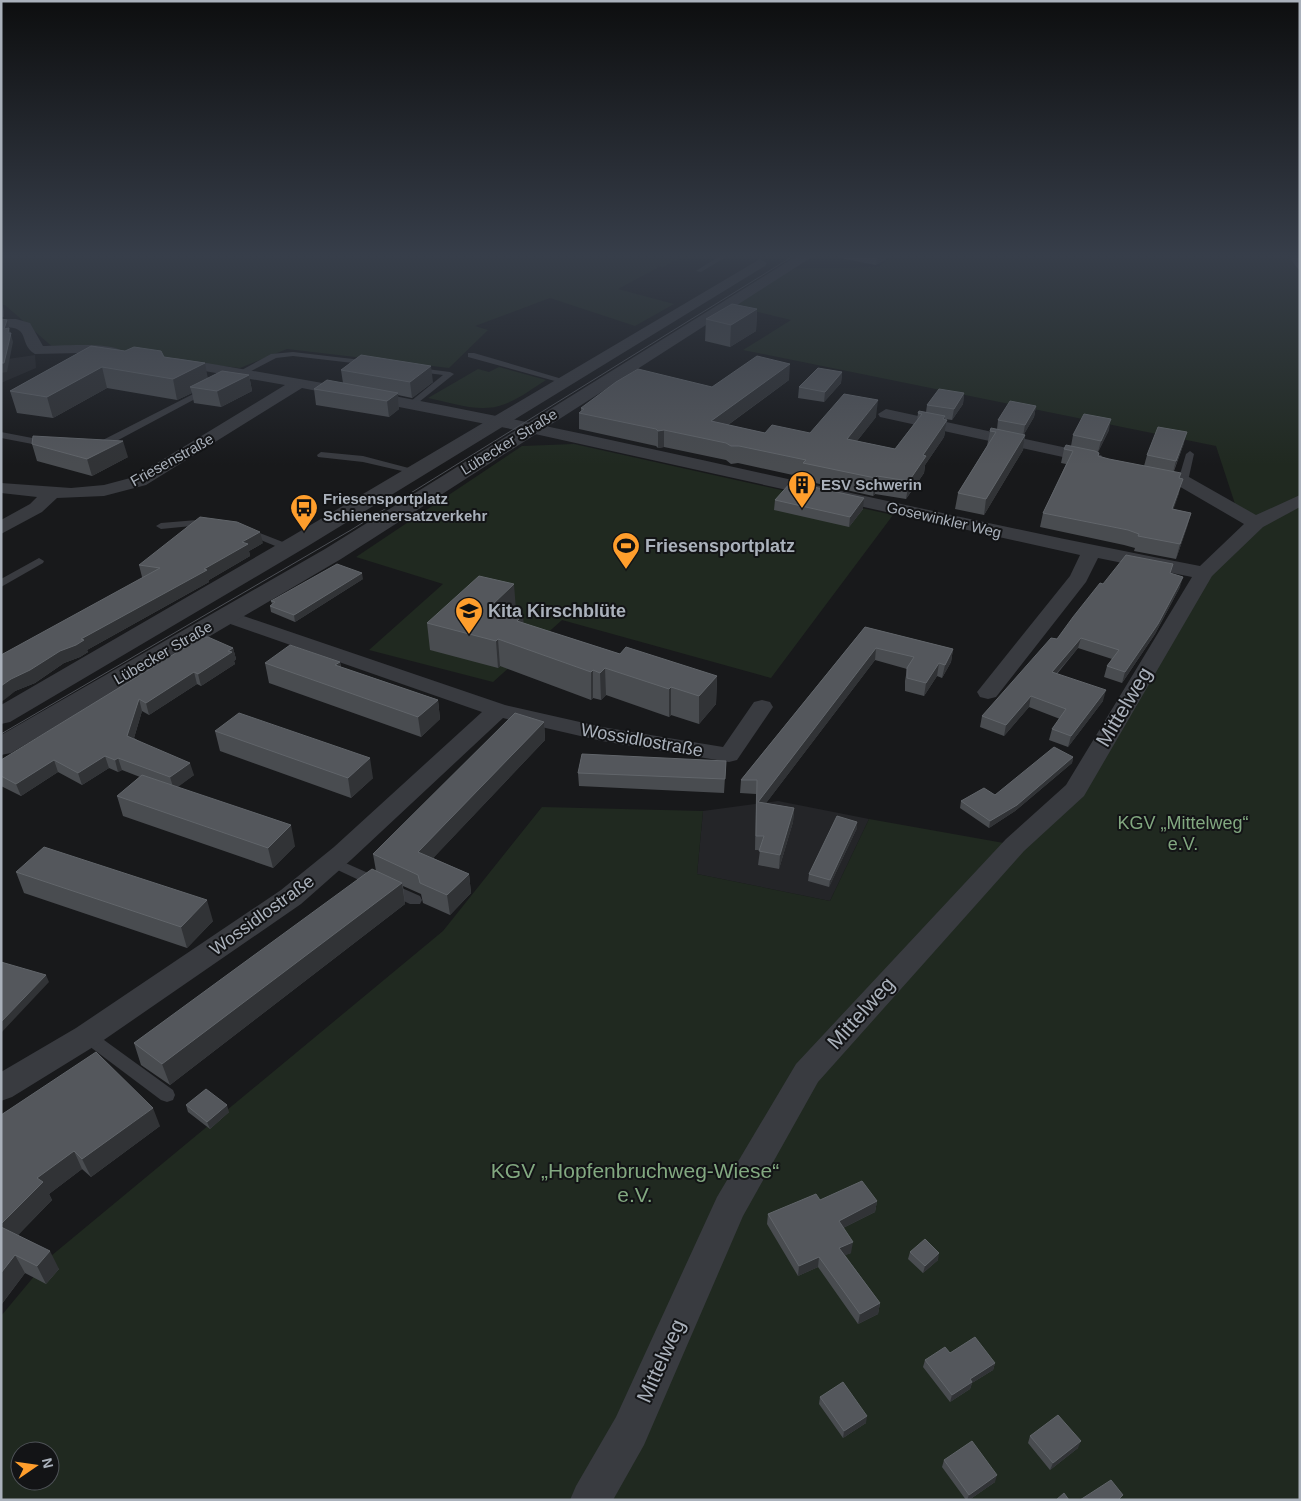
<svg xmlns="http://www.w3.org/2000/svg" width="1301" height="1501" viewBox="0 0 1301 1501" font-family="Helvetica,sans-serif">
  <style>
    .built { fill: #242528 }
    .green { fill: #202920; fill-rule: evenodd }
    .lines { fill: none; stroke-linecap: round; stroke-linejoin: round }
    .service { fill: #393b40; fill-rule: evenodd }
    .minor { fill: #393b40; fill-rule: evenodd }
    .tertiary { fill: #393b40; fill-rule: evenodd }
    .tram { stroke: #4c4f55; stroke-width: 1 }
    .wall { fill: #494c50 }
    .shaded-wall { fill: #313336 }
    .building { fill: #54575c; stroke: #61656a }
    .labels { text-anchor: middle; stroke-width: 4; stroke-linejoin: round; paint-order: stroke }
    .far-street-label { font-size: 15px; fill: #aab1bb; stroke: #131416 }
    .far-poi-label { font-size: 15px; font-weight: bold; fill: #aab1bb; stroke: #131416; text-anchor: start }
    .poi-label { font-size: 18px; font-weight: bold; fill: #aab1bb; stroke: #131416; text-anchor: start }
    .street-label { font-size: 18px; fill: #aab1bb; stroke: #131416 }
    .park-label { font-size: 18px; fill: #82a880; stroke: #131416 }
    .near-street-label { font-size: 21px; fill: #aab1bb; stroke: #131416 }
    .near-park-label { font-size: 21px; fill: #82a880; stroke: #131416 }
  </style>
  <rect width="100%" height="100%" fill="#18191b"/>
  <path class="built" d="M35 355 36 368 1 383V360Z
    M778 801 869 819 830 901 697 874 703 811Z"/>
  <path class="green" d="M1 255H685L661 268 653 258 659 267 618 289 674 304 635 326 550 298 475 326 488 330 449 368 287 349 240 368 104 352 56 350 5 305H1Z
    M895 255H1292L1300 264V1500H1V1316L51 1256 443 931 542 807 703 811 697 874 830 901 869 819 1015 845 1075 790 1204 573 1256 523 1238 513 1216 446 743 350 791 320 729 305 786 269 878 267ZM20 1451H50V1481H20Z
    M499 367 546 380C533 388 519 399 505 404 481 414 453 403 428 398L478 369 489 372Z
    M574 444 893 515 771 678 562 620 493 682 369 650 443 584 356 557 522 446Z"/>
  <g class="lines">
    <path class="service" d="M721 255H729L701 272 696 271Z
      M293 352 370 361 374 363 370 365 293 356 276 358 236 379 229 377 271 354Z
      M468 353H474L569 381 562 383 468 357Z
      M411 367 450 372 454 374 414 406 410 403 411 401 443 375 411 371Z
      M203 389 210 391 109 445 97 448 93 445Z
      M1 432 48 441 52 444 48 447 1 438Z
      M1190 451 1194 454 1188 481 1186 483H1180L1178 481 1186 454Z
      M321 452 363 456 420 471 415 474 363 462 318 457 317 455Z
      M209 519 214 522 212 524 161 529 156 526 161 523Z
      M247 528 293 546 294 548 289 551 285 550 244 533V529Z
      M39 558 44 561 43 563 1 587V579Z
      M332 857 420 896 422 900 420 904H410L327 865 325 862 327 859Z
      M87 1030 93 1032 173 1090 175 1095 173 1100 167 1102 161 1100 81 1040 79 1036 81 1032Z"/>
    <path class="minor" d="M1 319H16L30 323 43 346C58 346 116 341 124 353L117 357 80 353 35 354C17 343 33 326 1 327Z
      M175 358C293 377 410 398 526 422 751 469 974 523 1200 566L1244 524 1177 485 1144 478 1141 474 1144 470 1150 469 1189 477 1256 515 1300 495V507L1263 527 1212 576 1084 796 1024 851 818 1082 743 1216 644 1445 613 1500H570L576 1486 616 1417 717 1197 796 1064 1006 839 1066 785 1192 577 1098 558 1086 582 996 697 988 699 980 697 977 692 1070 576 1080 555 526 432 302 388 146 485 104 496 57 498 42 512 1 534V520L30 504 37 497 1 493V483L71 488 104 485 134 477 285 385 170 365 168 362 170 359Z
      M886 409 1095 454 1101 455 1104 459 1101 463 1095 464 880 417 878 414Z
      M226 610 505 705 602 727 723 747 754 702 762 700 770 702 773 707 737 760 729 762 602 741 503 718 352 859 301 904 98 1044 12 1097 1 1101V1072L76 1028 281 890 334 847 482 712 219 620 216 616 219 612Z"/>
    <path class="tertiary" d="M798 255H815L341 559 11 753 1 755V735L325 549Z
      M760 259 767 263 765 266 308 546 10 722 1 724V705L292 536Z"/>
    <path class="tram" d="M1 734 351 530 795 255"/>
  </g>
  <path class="wall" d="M840 255H893L876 265 840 258Z
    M1293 255H1300V271L1291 260Z
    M757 309 756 331 730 347 705 341 706 319Z
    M91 346 164 357 208 378 249 375 252 391 221 407 194 403 192 393 177 400 107 388 53 418 17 413 10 391Z
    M341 370 433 382 412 398 398 395 399 409 389 417 316 405 314 389 343 383Z
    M842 372 841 383 824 402 798 398 799 387Z
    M789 380 728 425 765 433H810L876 417 857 441 895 449 917 420 918 413 926 412 927 405 964 393 963 404 952 420 945 419V420H947L944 437 925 465 924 473 906 499 875 494 873 496 802 480V477L738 463 731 464 726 460 664 447 658 448 656 446 579 429V413L581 411V408L712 387Z
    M1036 406 1034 417 1024 434 1025 435 1023 450 984 515 955 509 958 493 987 446 990 431 997 429 998 420Z
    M1109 430 1098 452H1097L1099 453 1098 456 1109 459 1144 466 1147 455 1184 443 1174 471 1179 478V493L1173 509 1191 513 1187 527 1176 559 1134 551 1135 548 1124 545 1040 527 1043 513 1066 464 1061 463 1064 449 1071 446 1073 435Z
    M32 444 128 457 92 476 37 461Z
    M775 500 863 509 849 527 774 510Z
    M263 543 249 551 250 556 209 580V582L87 650 88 652 80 657 64 663 35 683 15 691 4 700 143 577H142L139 565Z
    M1170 573 1180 587 1155 634 1122 683 1104 677 1107 666 1112 659 1078 648 1057 674 1103 701 1068 747 1049 740 1052 729 1060 719 1029 707 1004 736 980 727 982 716 1057 639 1103 584Z
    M363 579 295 622 271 612 270 606 272 604 271 601Z
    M516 610 514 612 523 615V623L620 654 717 676 716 704 699 724 671 715 669 717 606 695 601 700 593 698 591 700 500 666 498 668 430 650 427 623Z
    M865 627 953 649 951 662 942 678 937 676 924 696 905 691V681L907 669 875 660 766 803 794 808 793 822 779 869 758 865 760 850H755L756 794 740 793 741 780Z
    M233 648 236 659 234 661 235 664 201 686 197 684 149 715 142 711 134 738 194 775 177 787 295 846 273 868 123 816 117 796 140 777 122 770 118 772 109 768 82 785 58 772 21 796 1 786V760Z
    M340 662 341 667 438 700 440 719 421 737 269 683 265 663Z
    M544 722 545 740 433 858 469 874 471 893 450 915 423 903 421 894 403 886 405 904 170 1085 141 1065 134 1043 376 871 373 854Z
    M215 731 373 778 351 798 220 751Z
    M1073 757 1072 763 1015 811 989 828 960 808 961 801 995 795Z
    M726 761 724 793 579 786 578 773Z
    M857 828 829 887 808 881 809 874Z
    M16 872 213 921 187 948 24 893Z
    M186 1105 229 1112 210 1129 188 1112Z
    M1 1115 160 1126 91 1177 82 1169 49 1194 52 1200 18 1235 59 1269 46 1284 25 1273 1 1305Z
    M820 1200 877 1201 875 1212 843 1228 851 1253 845 1255 880 1303 878 1314 858 1324 818 1267 798 1276 767 1224 768 1214Z
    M910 1252 938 1260 923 1273 908 1259Z
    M950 1353 995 1363 993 1370 972 1383 970 1389 950 1402 923 1367 925 1360Z
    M820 1397 866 1423 843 1438 819 1404Z
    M1030 1436 1078 1448 1050 1470 1028 1443Z
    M944 1460 995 1482 969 1500H966L942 1467Z"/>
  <path class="shaded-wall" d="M877 255H893L876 265Z
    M2 302 4 311V317L1 318Z
    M757 309 756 331 730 347 731 325Z
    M7 320 13 342 7 372 1 373V363L4 329Z
    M205 363 209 384 190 387 192 393 177 400 173 379Z
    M790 364 789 380 710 438 711 421Z
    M431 366 433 382 412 398 410 382Z
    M102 367 107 388 53 418 47 397Z
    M842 372 841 383 824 402 825 392Z
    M249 375 252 391 221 407 217 391Z
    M398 393 399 409 389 417 387 401Z
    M964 393 963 404 952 420 954 409Z
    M878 400 876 417 845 456 847 439Z
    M1036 406 1034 417 1023 436 1025 425Z
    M945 416 944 423 947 420 944 437 925 465 924 473 906 499 909 481 923 455Z
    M1111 419 1109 430 1098 452 1101 441Z
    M664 430V447L658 448V431Z
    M1187 432 1184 443 1173 472 1176 461Z
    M1025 435 1023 450 984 515 986 499Z
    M123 441 128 457 92 476 87 459Z
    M877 476 875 494 873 496 875 478Z
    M1183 479 1179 493 1169 523 1172 509Z
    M864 498 863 509 849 527 850 517Z
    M1191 513 1187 527 1176 559 1180 544Z
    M260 532 263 543 249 551 250 556 209 580V582L87 650 88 652 80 657 64 663 35 683 15 691 4 700 1 702V686L11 679 204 569 242 542Z
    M362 573 363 579 295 622 294 615Z
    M1183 577 1180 587 1155 634 1122 683 1125 672Z
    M514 584 516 610 493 633 491 606Z
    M523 615 525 641 519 647 517 621Z
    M1081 638 1078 648 1049 682 1052 672Z
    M498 639 500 666 498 668 496 641Z
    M233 648 236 659 234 661 235 664 201 686 198 674Z
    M876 648 875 660 757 815 758 802Z
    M953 649 951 662 942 678 945 665Z
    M340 662 343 681 335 665Z
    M939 663 937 676 924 696 926 683Z
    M605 668 606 695 601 700 600 673Z
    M593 670V698L591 700V672Z
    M194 672 197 684 149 715 146 703Z
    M717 676 716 704 699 724V696Z
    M671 687V715L669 717V689Z
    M1106 690 1103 701 1068 747 1071 736Z
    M1031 696 1029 707 1004 736 1006 725Z
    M139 699 142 711 131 748 127 736Z
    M438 700 440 719 421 737 418 717Z
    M544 722 545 740 421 871 418 852Z
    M105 756 109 768 82 785 78 773Z
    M1073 757 1072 763 1015 811 989 828 990 821Z
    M118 758 122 770 118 772 115 760Z
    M370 758 373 778 351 798 348 778Z
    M54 760 58 772 21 796 16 784Z
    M190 763 194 775 174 790 170 777Z
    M794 808 793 822 779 869 780 855Z
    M857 822V828L829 887 830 880Z
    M291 825 295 846 273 868 268 848Z
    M469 874 471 893 450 915 447 895Z
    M402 883 405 904 170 1085 162 1064Z
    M207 900 213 921 187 948 181 927Z
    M46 975 49 982 1 1033V1022Z
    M227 1105 229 1112 210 1129 207 1122Z
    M153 1108 160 1126 91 1177 82 1159Z
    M74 1151 82 1169 49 1194 52 1200 9 1244 1 1229V1224L37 1178Z
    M877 1201 875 1212 837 1231 839 1221Z
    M853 1242 851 1253 838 1258 839 1248Z
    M50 1251 59 1269 46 1284 37 1266Z
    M939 1253 938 1260 923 1273 925 1266Z
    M15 1255 25 1273 1 1305V1273Z
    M819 1257 818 1267 798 1276 799 1266Z
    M880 1303 878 1314 858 1324 860 1314Z
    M995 1363 993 1370 972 1383 970 1389 950 1402 952 1395 970 1379Z
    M867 1416 866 1423 843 1438 844 1431Z
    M1081 1441 1078 1448 1050 1470 1053 1463Z
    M997 1475 995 1482 969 1500H967L969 1495Z"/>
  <path class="building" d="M1294 255H1300V262Z
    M732 304 757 309 731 325 706 319Z
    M1 319 7 320 4 329 9 328 8 333H11L4 363H1Z
    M91 346 125 351 134 347 161 351 164 357 205 363 173 379 102 367 47 397 10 391Z
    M361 355 431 366 410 382 341 370Z
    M757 356 790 364 711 421 765 433 772 425 810 433 844 394 878 400 847 439 895 449 922 414 918 413 919 411 945 416 943 419 947 420 923 455 926 456 909 481 877 476 875 478 803 463 806 460 739 446H731L726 443 664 430 658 431 656 429 579 413 584 409 581 408 616 382 638 369 712 387Z
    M818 368 842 372 825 392 799 387Z
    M222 371 249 375 217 391 190 387Z
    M327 380 398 393 387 401 314 389Z
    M939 389 964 393 954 409 927 405Z
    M1010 401 1036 406 1025 425 998 420Z
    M1084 414 1111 419 1101 441 1073 435Z
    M1158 427 1187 432 1176 461 1147 455Z
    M991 428 1025 435 986 499 958 493 996 432 990 431Z
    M33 436 123 441 87 459 32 444Z
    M1066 445 1095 451 1099 453 1098 456 1109 459 1181 473 1179 478 1183 479 1172 509 1191 513 1180 544 1138 536 1139 534 1128 530 1043 513 1073 451 1064 449Z
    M791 482 864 498 850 517 775 500Z
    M200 517 237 522 260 532 242 542 248 544 204 569 207 570 81 639 84 640 76 645 60 651 30 670 11 679 1 686V655L160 568 139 565Z
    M1126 555 1173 564 1170 573 1183 577 1158 624 1125 672 1107 666 1119 650 1081 638 1052 672 1106 690 1071 736 1052 729 1066 709 1031 696 1006 725 982 716 1051 638 1057 639 1073 617 1100 583 1103 584Z
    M337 564 362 573 294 615 270 606 275 602 271 601Z
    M479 576 514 584 491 606 523 615 517 621 620 654 626 647 717 676 699 696 671 687 669 689 605 668 600 673 593 670 591 672 498 639 496 641 427 623Z
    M865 627 953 649 945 665 939 663 926 683 907 678V668L914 657 876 648 758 802 794 808 780 855 759 851 764 836H756L757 780H741Z
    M202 637H208L233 648 228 651 232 652 198 674 194 672 146 703 139 699 127 736 190 763 170 777 118 758 115 760 105 756 78 773 54 760 16 784 1 776V760Z
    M290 645 340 662 335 665 438 700 418 717 265 663Z
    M239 713 370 758 348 778 215 731Z
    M515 713 544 722 418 852 469 874 447 895 420 883 418 875 373 854Z
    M1054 747 1073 757 1017 805 990 821 961 801 984 788 995 795Z
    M582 754 726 761 725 779 578 773Z
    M142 775 291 825 268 848 117 796Z
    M837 816 857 822 830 880 809 874Z
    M44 847 207 900 181 927 16 872Z
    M372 869 402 883 162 1064 134 1043Z
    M1 962 46 975 1 1022Z
    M96 1052 153 1108 82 1159 74 1151 37 1178 43 1182 1 1224V1115Z
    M206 1089 227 1105 207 1122 186 1105Z
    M862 1181 877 1201 839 1221 853 1242 839 1248 880 1303 860 1314 819 1257 799 1266 768 1214 816 1194 820 1200Z
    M1 1227 50 1251 37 1266 15 1255 1 1273Z
    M925 1239 939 1253 925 1266 910 1252Z
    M975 1337 995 1363 970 1379 972 1382 952 1395 925 1360 945 1347 950 1353Z
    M843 1382 867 1416 844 1431 820 1397Z
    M1058 1415 1081 1441 1053 1463 1030 1436Z
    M972 1441 997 1475 969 1495 944 1460Z
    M1111 1480 1123 1495 1118 1500H1080Z
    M1064 1493 1069 1500H1056Z"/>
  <linearGradient id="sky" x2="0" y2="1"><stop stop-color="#0d0e0f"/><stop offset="0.55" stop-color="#373e4a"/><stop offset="1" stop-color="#373e4a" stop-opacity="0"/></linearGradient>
  <rect width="1301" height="465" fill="url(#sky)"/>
  <defs>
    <symbol id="building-pin" viewBox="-11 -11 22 30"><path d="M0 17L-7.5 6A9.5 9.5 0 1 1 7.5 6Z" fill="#ff9e2c" stroke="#131416"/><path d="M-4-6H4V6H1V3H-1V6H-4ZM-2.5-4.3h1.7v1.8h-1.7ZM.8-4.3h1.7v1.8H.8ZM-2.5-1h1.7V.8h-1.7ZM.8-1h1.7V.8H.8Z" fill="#111"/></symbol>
    <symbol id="bus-pin" viewBox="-11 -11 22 30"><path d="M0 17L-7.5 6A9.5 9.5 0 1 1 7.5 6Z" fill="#ff9e2c" stroke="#131416"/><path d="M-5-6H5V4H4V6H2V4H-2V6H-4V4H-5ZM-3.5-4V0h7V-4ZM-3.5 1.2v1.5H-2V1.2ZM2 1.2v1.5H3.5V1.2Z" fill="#111"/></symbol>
    <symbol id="stadium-pin" viewBox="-11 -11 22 30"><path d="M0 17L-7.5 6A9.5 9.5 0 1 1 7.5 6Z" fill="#ff9e2c" stroke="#131416"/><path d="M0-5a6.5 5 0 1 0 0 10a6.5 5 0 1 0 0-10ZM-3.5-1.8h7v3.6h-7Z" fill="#111"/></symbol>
    <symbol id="school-pin" viewBox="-11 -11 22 30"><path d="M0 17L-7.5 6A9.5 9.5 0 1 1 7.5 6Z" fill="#ff9e2c" stroke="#131416"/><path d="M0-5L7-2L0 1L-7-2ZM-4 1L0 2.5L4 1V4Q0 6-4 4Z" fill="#111"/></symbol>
  </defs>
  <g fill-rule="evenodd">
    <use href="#building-pin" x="786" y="469" width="32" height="43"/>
    <use href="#bus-pin" x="288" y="492" width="32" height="43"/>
    <use href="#stadium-pin" x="610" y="530" width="32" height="43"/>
    <use href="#school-pin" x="453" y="595" width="32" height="43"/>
  </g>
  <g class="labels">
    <g class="far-street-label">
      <text transform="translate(509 442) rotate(-32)" y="5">Lübecker Straße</text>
      <text transform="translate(172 460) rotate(-29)" y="5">Friesenstraße</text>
      <text transform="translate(944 520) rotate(13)" y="5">Gosewinkler Weg</text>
      <text transform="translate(163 653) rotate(-30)" y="5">Lübecker Straße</text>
    </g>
    <g class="far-poi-label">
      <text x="821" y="490">ESV Schwerin</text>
      <text x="323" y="504">Friesensportplatz<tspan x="323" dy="17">Schienenersatzverkehr</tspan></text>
    </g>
    <g class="poi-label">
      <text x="645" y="552">Friesensportplatz</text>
      <text x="488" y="617">Kita Kirschblüte</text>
    </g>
    <g class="street-label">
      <text transform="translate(642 740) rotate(10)" y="6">Wossidlostraße</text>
      <text transform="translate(262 915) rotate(-36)" y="6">Wossidlostraße</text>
    </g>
    <g class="park-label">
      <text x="1183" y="829">KGV „Mittelweg“<tspan x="1183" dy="21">e.V.</tspan></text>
    </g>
    <g class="near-street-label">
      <text transform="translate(1124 707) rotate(-59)" y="7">Mittelweg</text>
      <text transform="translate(861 1013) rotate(-48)" y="7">Mittelweg</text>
      <text transform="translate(661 1361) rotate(-66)" y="7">Mittelweg</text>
    </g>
    <g class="near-park-label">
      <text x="635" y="1178">KGV „Hopfenbruchweg-Wiese“<tspan x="635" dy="24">e.V.</tspan></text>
    </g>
  </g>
  <rect width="1301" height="1501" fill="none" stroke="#aab1bb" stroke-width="5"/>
  <g transform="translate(35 1466) rotate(77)"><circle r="24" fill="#131416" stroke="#4f5358"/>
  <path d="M0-4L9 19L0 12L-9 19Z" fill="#ff9e2c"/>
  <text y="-8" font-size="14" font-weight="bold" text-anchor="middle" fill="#aab1bb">N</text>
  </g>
</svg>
